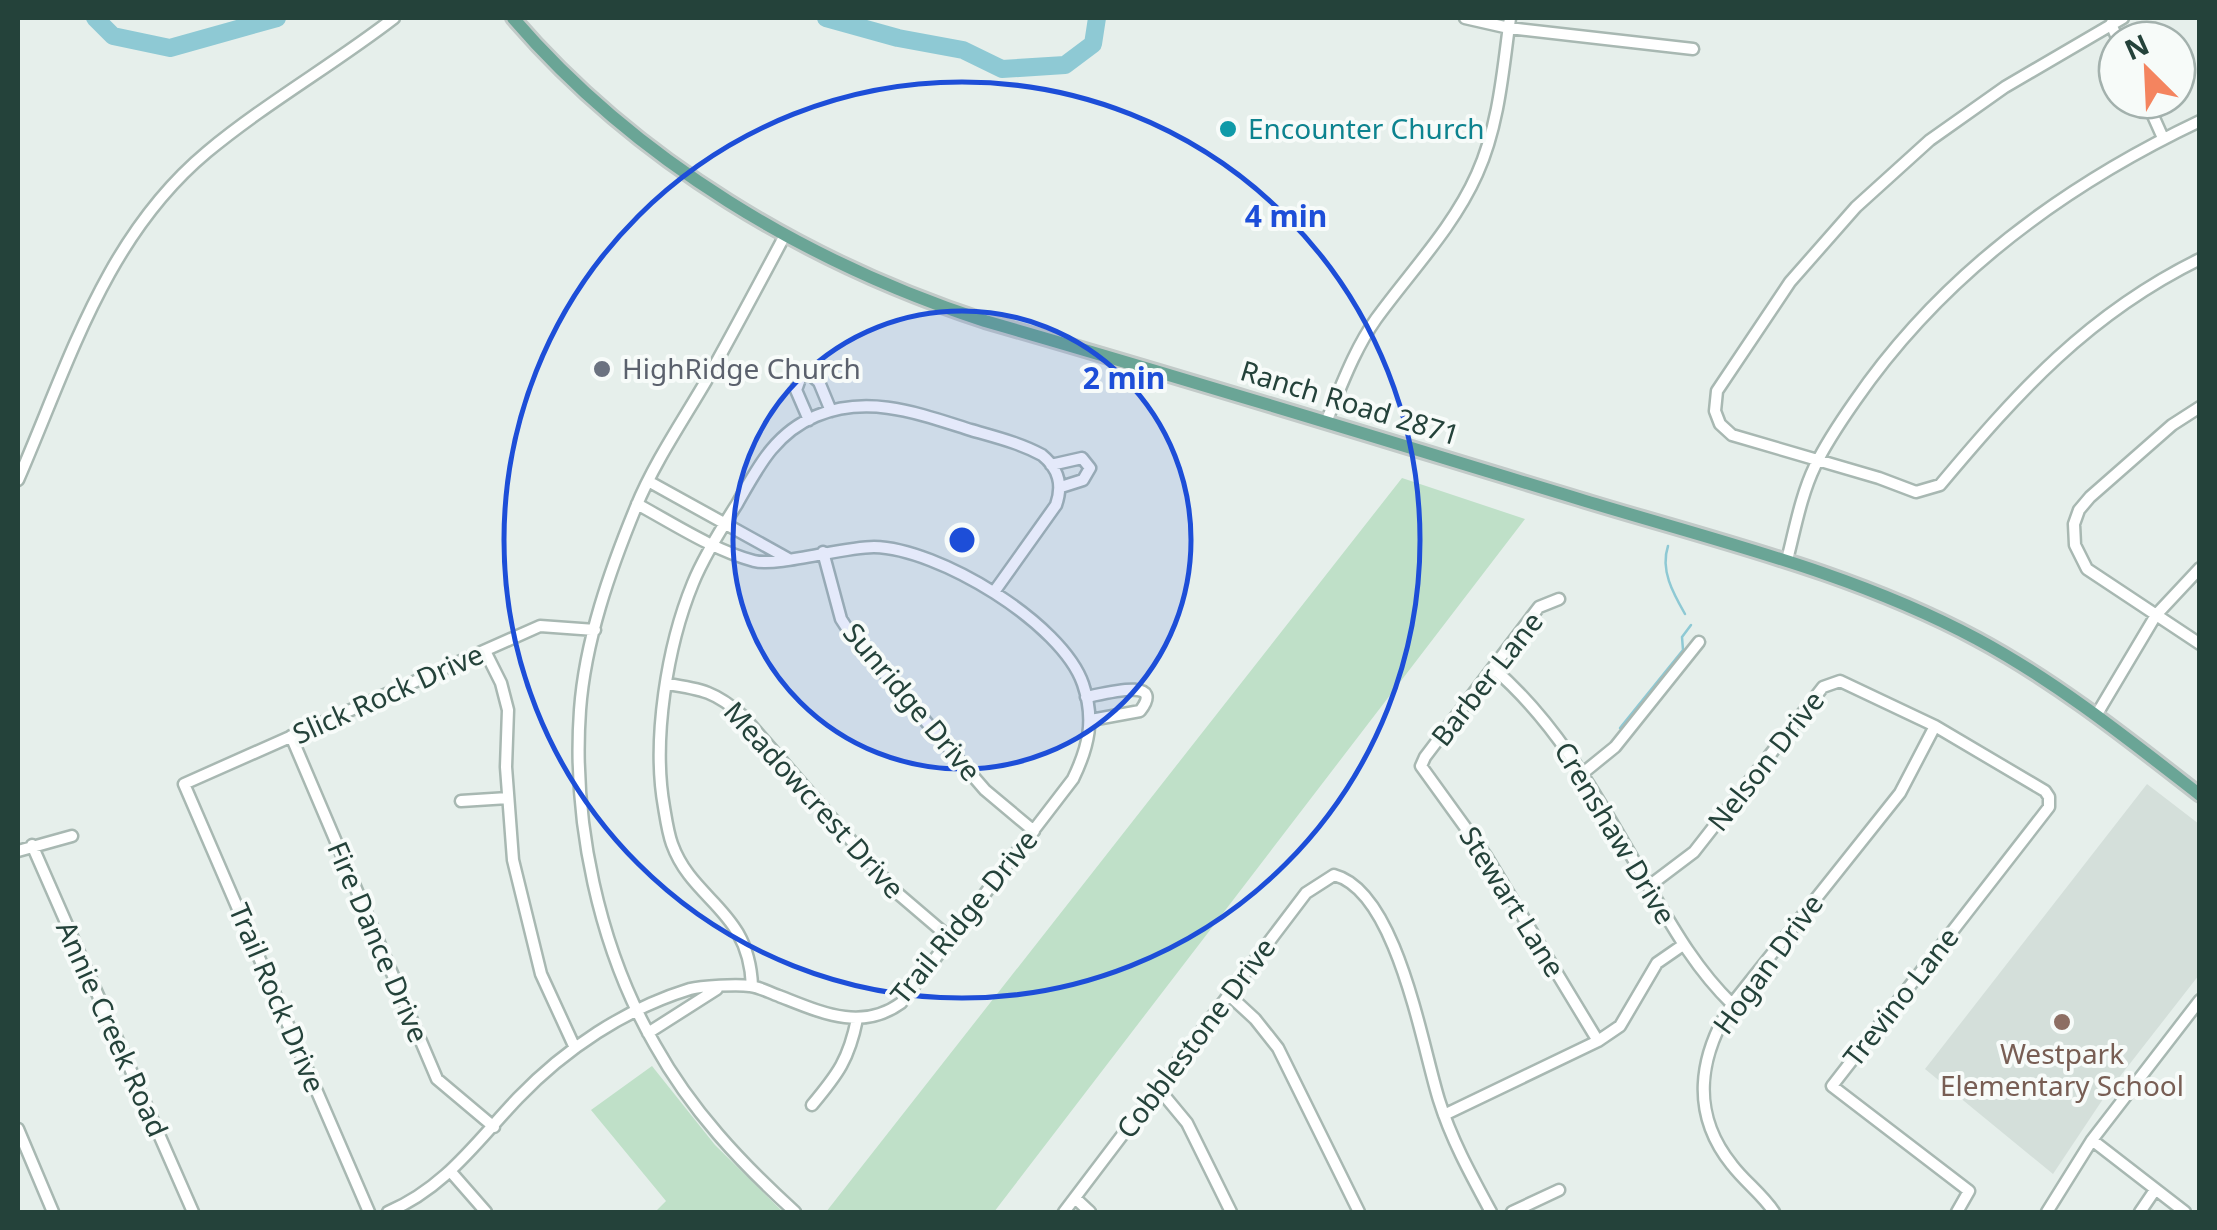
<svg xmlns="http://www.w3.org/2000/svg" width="2217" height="1230" viewBox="0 0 2217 1230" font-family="'Noto Sans',sans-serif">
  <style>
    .built { fill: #d4dfda }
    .green { fill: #bfe0c8 }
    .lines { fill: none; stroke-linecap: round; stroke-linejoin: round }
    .stream { stroke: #8ec9d4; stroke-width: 2.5 }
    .river { stroke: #8ec9d4; stroke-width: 18 }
    .minor-casing { stroke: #a8b8b2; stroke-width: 15 }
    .major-casing { stroke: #c2cac8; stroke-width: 18 }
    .minor { stroke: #fff; stroke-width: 10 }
    .major { stroke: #6aa596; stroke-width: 12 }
    .ring { fill: none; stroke: #1d4ed8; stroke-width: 5 }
    .culture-dot { fill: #0f9aa8; stroke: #f7fbf9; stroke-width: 4 }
    .worship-dot { fill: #6b7280; stroke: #f7fbf9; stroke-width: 4 }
    .education-dot { fill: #8d6e63; stroke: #f7fbf9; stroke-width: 4 }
    .labels { text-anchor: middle; stroke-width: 8; stroke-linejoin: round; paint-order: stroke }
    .culture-label { font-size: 28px; fill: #0d838f; stroke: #f7fbf9; text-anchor: start }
    .worship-label { font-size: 28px; fill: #5b616d; stroke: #f7fbf9; text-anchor: start }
    .street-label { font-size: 28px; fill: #24423a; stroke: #f7fbf9 }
    .education-label { font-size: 28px; fill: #785e54; stroke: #f7fbf9 }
    .centre { fill: #1d4ed8; stroke: #f7fbf9; stroke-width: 5 }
    .ring-label { font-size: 30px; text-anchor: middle; font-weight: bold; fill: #1d4ed8; stroke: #f7fbf9; stroke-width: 8; stroke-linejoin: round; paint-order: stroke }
  </style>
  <rect width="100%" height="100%" fill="#e6efeb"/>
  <path class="built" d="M2147 784 2199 824V975L2107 1093 2053 1174 1925 1069Z"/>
  <path class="green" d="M1402 478 1525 519 994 1212H826Z
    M652 1066 715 1145 783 1212H655L666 1201 591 1110Z"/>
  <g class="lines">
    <path class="stream" d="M1668 546C1660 570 1673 593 1685 614
      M1620 728 1683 650 1682 637 1691 625"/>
    <path class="river" d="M95 18 113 36 170 48 277 18
      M826 18 898 38 963 50 1002 69 1065 65 1093 44 1097 18"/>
    <defs>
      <path id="minor" d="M1465 18 1509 28 1693 49
        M2123 18 2005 87 1930 140 1856 207 1790 282 1717 391 1715 411 1720 424 1732 435 1879 478 1916 492 1940 485C2018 392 2088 314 2200 259
        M2111 24 2118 40
        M2146 100 2163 138
        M785 235C759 284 733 333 706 381 682 422 654 463 636 507 610 570 585 641 580 710 572 822 599 948 655 1045 691 1110 741 1163 795 1212
        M2200 407 2172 425 2090 497 2079 510 2074 524 2075 545 2087 569 2200 644
        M809 420 796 390 801 376 811 375 819 382 831 411
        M1326 422C1341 387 1354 350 1376 319 1410 272 1453 228 1477 174 1499 125 1503 70 1510 18
        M1051 465 1082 458 1090 468 1083 480 1061 487
        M18 480C69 363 105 237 207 152 266 103 333 65 394 18
        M648 481 787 558
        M823 552 841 619 852 636 985 790 1034 831
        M1787 560C1795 529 1801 495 1815 466 1826 443 1841 421 1855 401 1941 276 2063 186 2200 121
        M1559 599 1539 607 1425 757 1421 766 1486 856 1598 1041
        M485 651 501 683 508 710 506 767 513 860 541 974 575 1048
        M1493 668C1562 727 1603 808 1648 885 1673 928 1696 969 1732 1004
        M667 684C702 689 716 692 743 716L895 891 950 938
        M1086 697C1099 695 1168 675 1140 711L1091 720
        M2097 714 2156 615 2200 568
        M291 736 437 1079 494 1127
        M1583 773 1615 747 1699 642
        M461 801 508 798
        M32 845 193 1212
        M18 851 72 836
        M1649 886 1694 852 1823 687 1840 681 1935 726 2045 791 2049 797V807L1832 1086 1969 1191 1957 1212
        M752 986C749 909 693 902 672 844 668 833 666 819 664 807 652 740 667 646 693 583 704 556 721 529 737 504 758 467 775 433 816 416 869 394 920 414 971 430 995 437 1020 443 1042 455 1059 469 1063 485 1056 505L994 592
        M1229 995 1255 1019 1278 1048 1359 1212
        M648 1033 717 989
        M1158 1088 1187 1123 1231 1212
        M812 1105C838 1074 849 1059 857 1019
        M1444 1115 1598 1041 1620 1026 1657 963 1683 945
        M18 1129 53 1212
        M2092 1140 2185 1212
        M451 1172 486 1212
        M1075 1198 1090 1212
        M369 1212 184 784 540 626 595 630
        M388 1212C445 1188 477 1141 518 1098 565 1049 625 1009 690 989 701 986 738 984 750 986 760 987 770 993 779 996 820 1012 861 1032 901 1003L1073 779C1089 746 1095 719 1083 684 1062 623 938 548 874 547 842 547 778 567 754 561 713 550 674 524 637 504
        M1064 1212 1306 893 1334 875C1397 891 1422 1046 1439 1100 1451 1139 1472 1177 1491 1212
        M1512 1212 1559 1190
        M1774 1212C1762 1194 1745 1182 1732 1165 1690 1113 1699 1056 1732 1004L1900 793 1935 726
        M2047 1212 2092 1140 2200 1000
        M2140 1212 2155 1190"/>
      <path id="major" d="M513 18C636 161 807 263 985 321 1184 378 1381 439 1579 499 1713 540 1852 572 1977 639 2057 682 2128 739 2200 795"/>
    </defs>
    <use href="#minor" class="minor-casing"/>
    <use href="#major" class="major-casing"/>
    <use href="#minor" class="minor"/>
    <use href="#major" class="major"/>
  </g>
  <circle cx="962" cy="540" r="229" fill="#1d4ed8" fill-opacity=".12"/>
  <g class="ring">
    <circle cx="962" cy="540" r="229"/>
    <circle cx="962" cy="540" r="458"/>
  </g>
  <circle class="culture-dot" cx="1228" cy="129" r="10"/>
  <circle class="worship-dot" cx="602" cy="369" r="10"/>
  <circle class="education-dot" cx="2062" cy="1022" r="10"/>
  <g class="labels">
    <g class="culture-label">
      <text x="1248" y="139">Encounter Church</text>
    </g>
    <g class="worship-label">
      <text x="622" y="379">HighRidge Church</text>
    </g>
    <g class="street-label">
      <text transform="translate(1350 403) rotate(17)" y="10">Ranch Road 2871</text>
      <text transform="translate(1487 679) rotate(-52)" y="10">Barber Lane</text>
      <text transform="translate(388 694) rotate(-24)" y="10">Slick Rock Drive</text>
      <text transform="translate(912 702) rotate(50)" y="10">Sunridge Drive</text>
      <text transform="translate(1766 761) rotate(-52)" y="10">Nelson Drive</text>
      <text transform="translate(814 800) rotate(48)" y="10">Meadowcrest Drive</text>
      <text transform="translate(1615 833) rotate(59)" y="10">Crenshaw Drive</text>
      <text transform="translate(1512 902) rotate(58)" y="10">Stewart Lane</text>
      <text transform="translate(964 917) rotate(-51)" y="10">Trail Ridge Drive</text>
      <text transform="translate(378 942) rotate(67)" y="10">Fire Dance Drive</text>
      <text transform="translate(1768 964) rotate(-54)" y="10">Hogan Drive</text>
      <text transform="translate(1901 997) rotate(-52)" y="10">Trevino Lane</text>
      <text transform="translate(277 998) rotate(67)" y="10">Trail Rock Drive</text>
      <text transform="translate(112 1029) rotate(66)" y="10">Annie Creek Road</text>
      <text transform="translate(1196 1038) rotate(-53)" y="10">Cobblestone Drive</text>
    </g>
    <g class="education-label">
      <text x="2062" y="1064">Westpark<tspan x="2062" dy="32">Elementary School</tspan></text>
    </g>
  </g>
  <circle cx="962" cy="540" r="15" class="centre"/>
  <g class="ring-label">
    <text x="1286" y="227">4 min</text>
    <text x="1124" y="389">2 min</text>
  </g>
  <rect width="2217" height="1230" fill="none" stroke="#24423a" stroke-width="40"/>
  <g transform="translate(2147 70) rotate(336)"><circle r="48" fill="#f7fbf9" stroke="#a3b1ad" stroke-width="2.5"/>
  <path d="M0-8L18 38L0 25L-18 38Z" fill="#f4845f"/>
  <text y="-15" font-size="28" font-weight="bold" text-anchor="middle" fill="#24423a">N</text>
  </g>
</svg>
